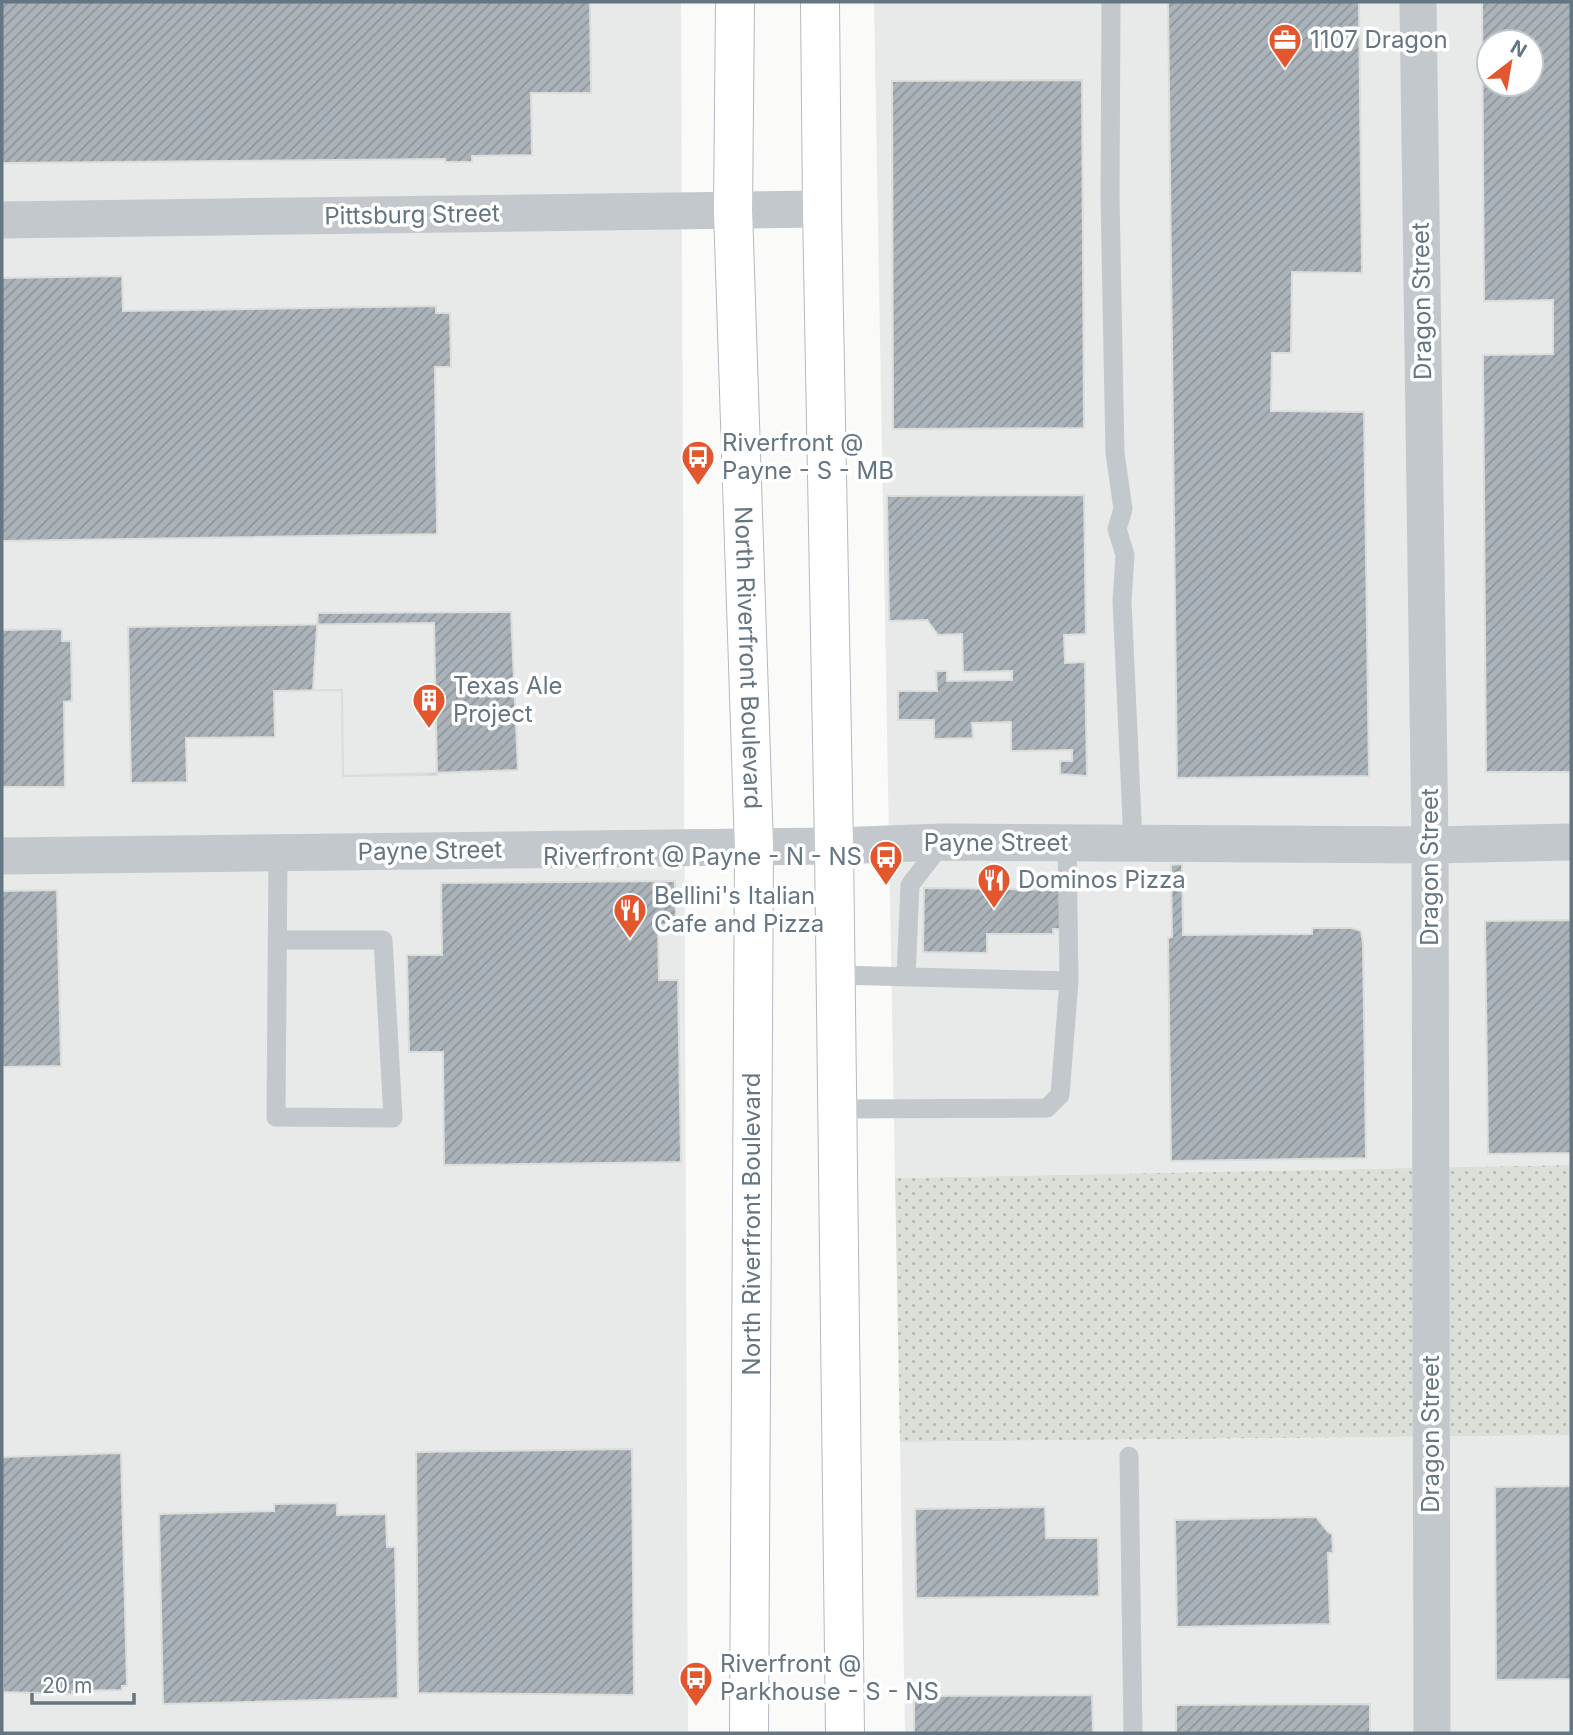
<svg xmlns="http://www.w3.org/2000/svg" width="1573" height="1735" viewBox="0 0 1573 1735" font-family="Inter,sans-serif">
  <style>
    .built { fill: #e8e9e9; fill-rule: evenodd }
    .grass { fill: url(#grass-dots) }
    .building { fill: url(#building-hatch); stroke: #dcdcda; stroke-width: 2; fill-rule: evenodd }
    .lines { fill: none; stroke-linecap: round; stroke-linejoin: round }
    .secondary-casing { stroke: #b3babf; stroke-width: 40 }
    .lane { stroke: #c3c8cc; stroke-width: 19 }
    .street { stroke: #c3c8cc; stroke-width: 37 }
    .secondary { stroke: #fff; stroke-width: 38 }
    .labels { text-anchor: middle; stroke-width: 7; stroke-linejoin: round; paint-order: stroke }
    .poi-label { font-size: 24px; fill: #657683; stroke: #fff; text-anchor: start }
    .street-label { font-size: 24px; fill: #657683; stroke: #fff }
  </style>
  <defs>
    <pattern id="grass-dots" width="8" height="8" patternUnits="userSpaceOnUse" patternTransform="scale(1.75)"><rect width="8" height="8" fill="#dadfd7"/><path d="M2 2h.1M6 6h.1" fill="none" stroke="#b4b9b4" stroke-width="1.8" stroke-linecap="round"/></pattern>
    <pattern id="building-hatch" width="6" height="6" patternUnits="userSpaceOnUse" patternTransform="scale(1.75)"><rect width="6" height="6" fill="#aab3b9"/><path d="M-1 1l2-2M0 6l6-6M5 7l2-2" fill="none" stroke="#8e969c"/></pattern>
  </defs>
  <rect width="100%" height="100%" fill="#fafaf8"/>
  <path class="built" d="M2 2H681L688 1733H2Z
    M874 2H1571V1165L895 1178ZM1489 42H1531V84H1489Z
    M1571 1435V1733H905L900 1442Z"/>
  <path class="grass" d="M1571 1165V1435L900 1442 895 1178Z"/>
  <path class="building" d="M2 2H590L591 93H531L532 155 472 156V162H445V159L2 163Z
    M1168 2H1359L1362 273 1292 272 1291 353H1272L1271 411 1364 412 1369 776 1177 778Z
    M1482 2H1571V772H1486L1483 355 1553 354V300L1484 301ZM1489 42H1531V84H1489Z
    M1082 80 1084 428 893 429 892 81Z
    M122 276 123 311 436 306V313H450L451 367H435L437 534 2 541V278Z
    M1084 495 1086 634 1064 635 1065 663 1085 662 1087 776 1060 774V761H1072V750L1011 751V722L972 723 973 738 934 739V720H898V691H937L936 671H947V681L1012 680V671L963 672 962 634 938 635 927 620 889 621 887 496Z
    M511 612 518 770 343 776 342 690H313L318 613Z
    M434 623 437 775 343 776 342 690 274 691 275 737 186 738 187 782 131 783 128 627Z
    M62 629V641H71L72 701 64 702 65 787H2V630Z
    M1182 864 1183 935 1312 934V928H1352L1361 931 1363 943 1366 1158 1171 1161 1168 938 1172 937 1171 865Z
    M675 881 676 924 658 925 659 980H678L681 1162 444 1165 443 1052H409L407 955H442L441 883Z
    M924 888 1064 890V929H1053V934H987V953L923 952Z
    M57 890 61 1066 2 1067V891Z
    M1571 920V1153L1488 1154 1485 921Z
    M632 1449 634 1695 418 1693 416 1452Z
    M121 1453 127 1686H122V1690L72 1691V1694L3 1692 2 1457Z
    M1571 1486V1679L1496 1680 1495 1487Z
    M337 1503V1515L386 1514 387 1547H395L398 1698 163 1704 159 1514 274 1511V1504Z
    M1045 1507 1046 1538H1098L1099 1596 916 1598 915 1509Z
    M1316 1517 1328 1532 1332 1534 1333 1553H1328L1330 1624 1177 1627 1175 1520Z
    M1092 1695 1093 1733H914V1696Z
    M1370 1704V1733H1176V1705Z"/>
  <g class="lines">
    <defs>
      <g id="secondary">
        <path id="s1" d="M735 2 733 210 754 847 749 1733"/>
        <path d="M820 2 822 209 834 846 845 1733"/>
      </g>
    </defs>
    <use href="#secondary" class="secondary-casing"/>
    <path class="lane" d="M1111 2 1110 198 1115 453 1123 509 1117 529 1125 555 1122 601 1133 842
      M1067 843 1069 981
      M277 940H383L393 1118 276 1117 278 853
      M836 975 1069 981 1060 1095 1047 1108 837 1109
      M906 977 910 885 943 842
      M1129 1456 1133 1733"/>
    <path class="street" d="M1418 2 1430 845 1432 1733
      M2 220 822 209
      M2 856 834 846 943 842 1430 845 1571 842"/>
    <use href="#secondary" class="secondary"/>
  </g>
  <defs>
    <symbol id="office-pin" viewBox="-11 -11 22 30"><path d="M0 17L-7.5 6A9.5 9.5 0 1 1 7.5 6Z" fill="#e4572e" stroke="#fff"/><path d="M-6-3h4V-5.5h4V-3h4V5H-6ZM-1-4.5V-3h2v-1.5ZM-6 0V1H6V0Z" fill="#fff"/></symbol>
    <symbol id="bus-pin" viewBox="-11 -11 22 30"><path d="M0 17L-7.5 6A9.5 9.5 0 1 1 7.5 6Z" fill="#e4572e" stroke="#fff"/><path d="M-5-6H5V4H4V6H2V4H-2V6H-4V4H-5ZM-3.5-4V0h7V-4ZM-3.5 1.2v1.5H-2V1.2ZM2 1.2v1.5H3.5V1.2Z" fill="#fff"/></symbol>
    <symbol id="building-pin" viewBox="-11 -11 22 30"><path d="M0 17L-7.5 6A9.5 9.5 0 1 1 7.5 6Z" fill="#e4572e" stroke="#fff"/><path d="M-4-6H4V6H1V3H-1V6H-4ZM-2.5-4.3h1.7v1.8h-1.7ZM.8-4.3h1.7v1.8H.8ZM-2.5-1h1.7V.8h-1.7ZM.8-1h1.7V.8H.8Z" fill="#fff"/></symbol>
    <symbol id="restaurant-pin" viewBox="-11 -11 22 30"><path d="M0 17L-7.5 6A9.5 9.5 0 1 1 7.5 6Z" fill="#e4572e" stroke="#fff"/><path d="M-5-6h1v4h1v-4h1v4h1v-4h1v5L-1.5 .5V6h-2V.5L-5-1ZM5-6V6H3V1.5H1.5Q1.5-4 5-6Z" fill="#fff"/></symbol>
  </defs>
  <g fill-rule="evenodd">
    <use href="#office-pin" x="1266" y="21" width="38" height="52"/>
    <use href="#bus-pin" x="679" y="438" width="38" height="52"/>
    <use href="#building-pin" x="410" y="681" width="38" height="52"/>
    <use href="#bus-pin" x="867" y="838" width="38" height="52"/>
    <use href="#restaurant-pin" x="975" y="861" width="38" height="52"/>
    <use href="#restaurant-pin" x="611" y="891" width="38" height="52"/>
    <use href="#bus-pin" x="677" y="1659" width="38" height="52"/>
  </g>
  <g class="labels">
    <g class="poi-label">
      <text x="1310" y="48">1107 Dragon</text>
      <text x="722" y="451">Riverfront @<tspan x="722" dy="28">Payne - S - MB</tspan></text>
      <text x="453" y="694">Texas Ale<tspan x="453" dy="28">Project</tspan></text>
      <text x="862" y="865" text-anchor="end">Riverfront @ Payne - N - NS</text>
      <text x="1018" y="888">Dominos Pizza</text>
      <text x="654" y="904">Bellini's Italian<tspan x="654" dy="28">Cafe and Pizza</tspan></text>
      <text x="720" y="1672">Riverfront @<tspan x="720" dy="28">Parkhouse - S - NS</tspan></text>
    </g>
    <g class="street-label">
      <text transform="translate(412 215) rotate(-1)" y="8">Pittsburg Street</text>
      <text transform="translate(1422 301) rotate(-91)" y="8">Dragon Street</text>
      <text dy="8" stroke="none"><textPath href="#s1" startOffset="656">North Riverfront Boulevard</textPath></text>
      <text x="996" y="851">Payne Street</text>
      <text transform="translate(430 851) rotate(-1)" y="8">Payne Street</text>
      <text transform="translate(1430 867) rotate(-90)" y="8">Dragon Street</text>
      <text transform="translate(752 1224) rotate(-90)" y="8">North Riverfront Boulevard</text>
      <text transform="translate(1431 1434) rotate(-90)" y="8">Dragon Street</text>
    </g>
  </g>
  <rect width="1573" height="1735" fill="none" stroke="#657683" stroke-width="7"/>
  <g transform="translate(1510 63) rotate(31)"><circle r="33" fill="#ffffff" stroke="#c1c8cd" stroke-width="2"/>
  <path d="M0-5L12 26L0 18L-12 26Z" fill="#e4572e"/>
  <text y="-10" font-size="19" font-weight="bold" text-anchor="middle" fill="#657683">N</text>
  </g>
  <path d="M32 1693v10h102v-10" fill="none" stroke="#657683" stroke-width="3.5"/>
  <text x="42" y="1693" font-size="21" fill="#657683" stroke="#ffffff" stroke-width="5" paint-order="stroke">20 m</text>
</svg>
